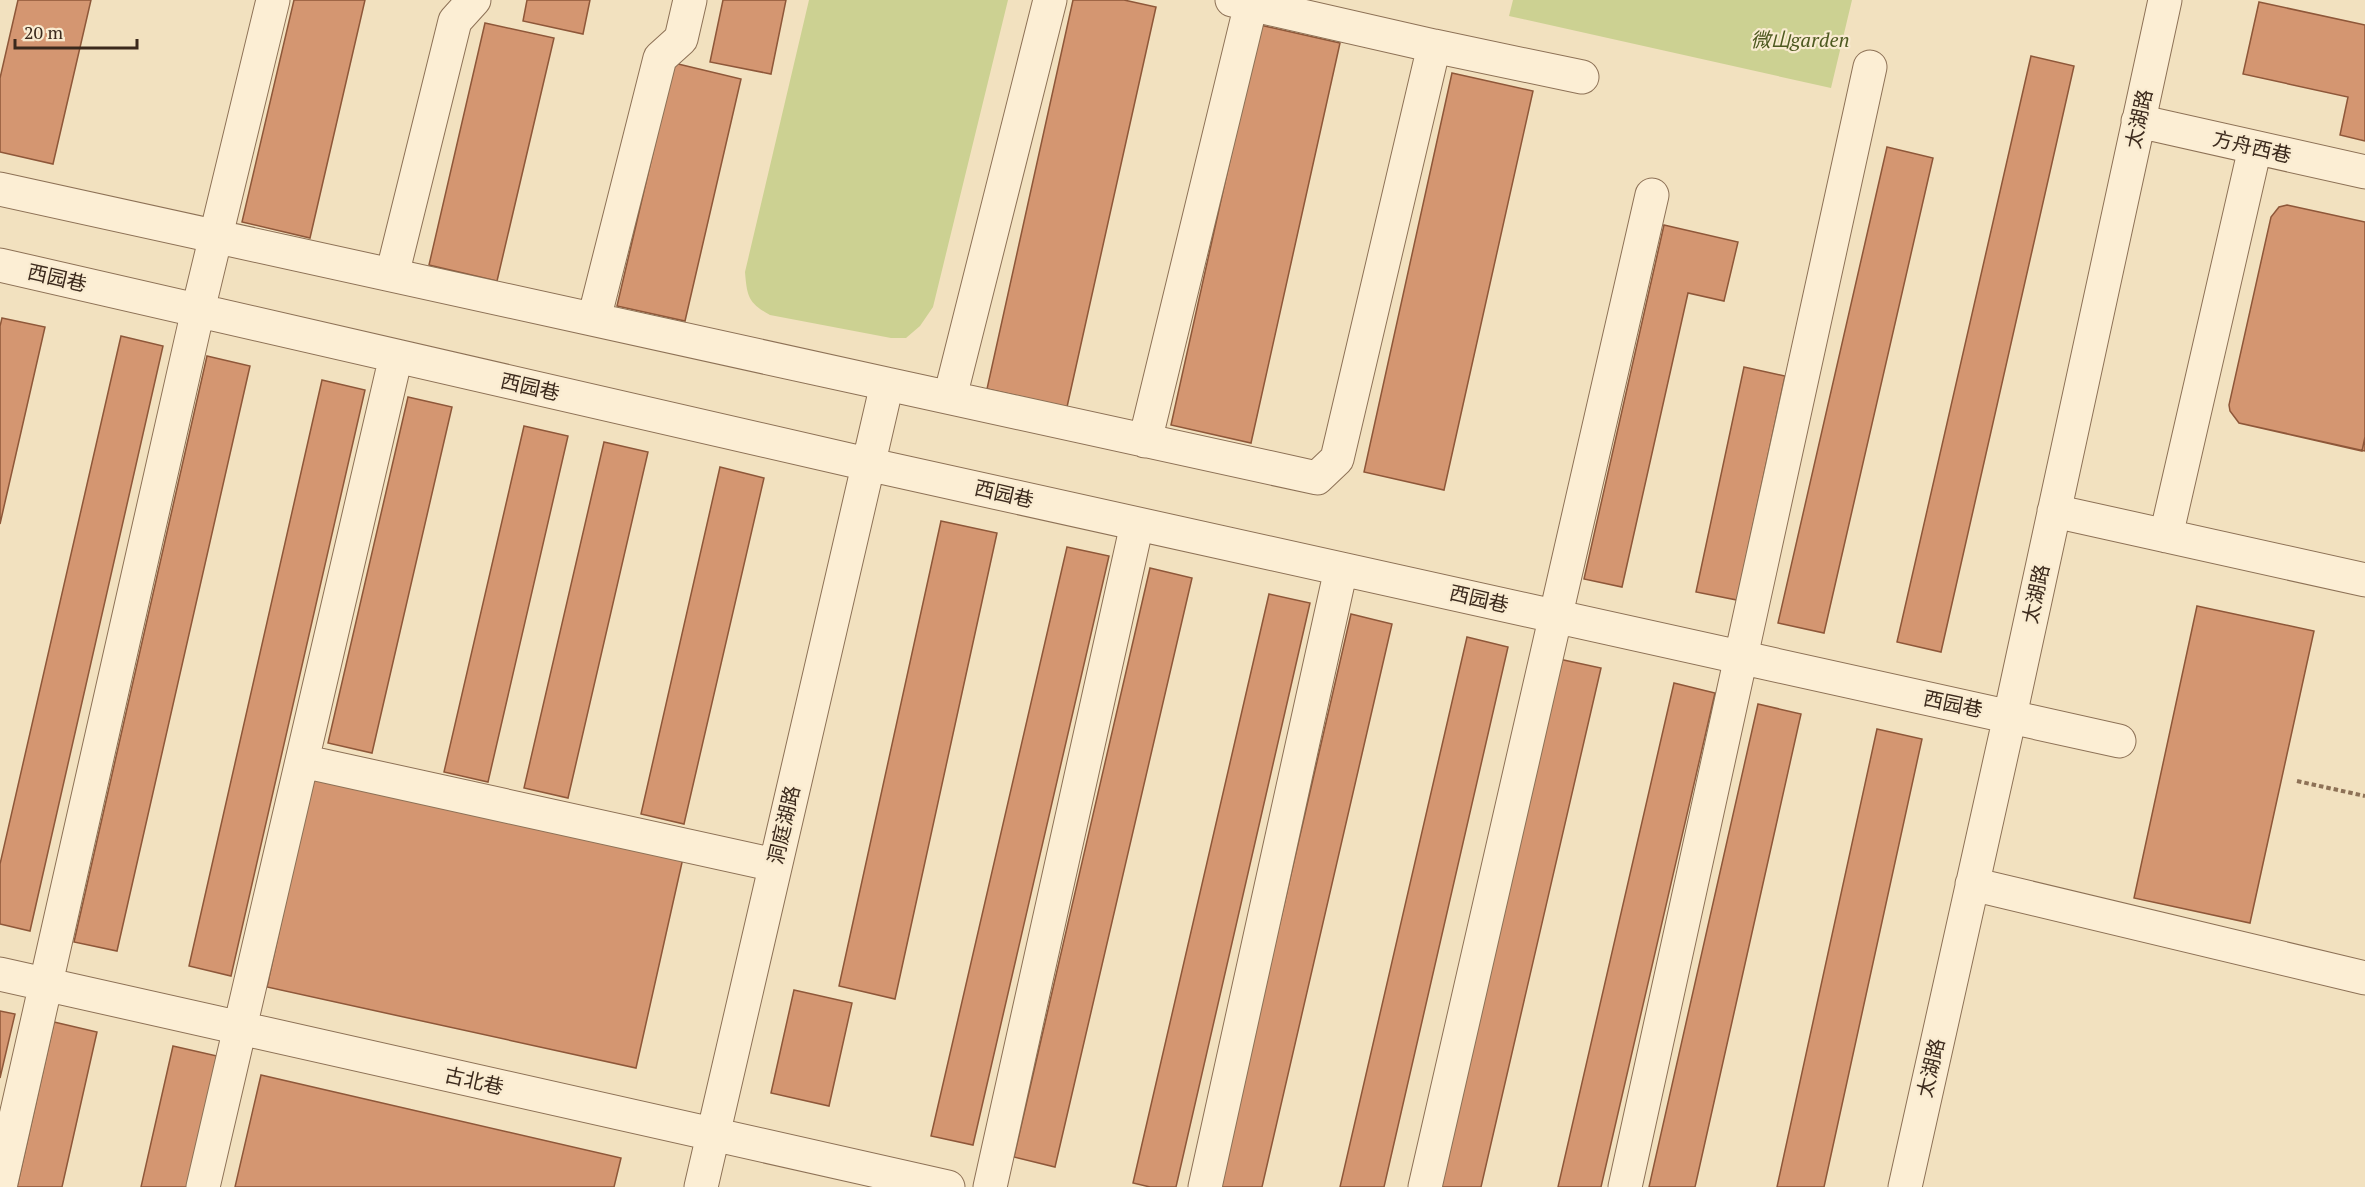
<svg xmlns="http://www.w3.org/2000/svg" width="2365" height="1187" viewBox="0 0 2365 1187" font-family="'PT Serif','Noto Sans SC',serif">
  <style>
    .green { fill: #ccd192 }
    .building { fill: #d49671; stroke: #8e5739; stroke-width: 1.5 }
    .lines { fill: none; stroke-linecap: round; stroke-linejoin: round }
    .minor-casing { stroke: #8d7156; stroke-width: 35 }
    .path { stroke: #8d7156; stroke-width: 4; stroke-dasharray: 4.5 3; stroke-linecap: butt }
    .minor { stroke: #fceed4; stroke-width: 33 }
    .labels { text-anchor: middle; stroke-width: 4.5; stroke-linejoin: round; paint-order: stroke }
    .park-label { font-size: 20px; font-style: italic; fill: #4d5920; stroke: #f9ebd0 }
    .street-label { font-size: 20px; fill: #3b291c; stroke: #f9ebd0 }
  </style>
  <rect width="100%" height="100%" fill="#f2e1bf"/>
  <path class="green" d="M809 0H1008L933 307 920 326 906 338H891L770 315C748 303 747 296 745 272Z
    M1513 0H1852L1831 88 1509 16Z"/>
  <path class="building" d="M18 0H91L53 164 0 152V78Z
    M294 0H365L310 238 242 222Z
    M527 0H590L583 34 523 21Z
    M723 0H786L771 74 710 62Z
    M1073 0H1124L1156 7 1067 407 987 389Z
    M2259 2 2365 25V141L2340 135 2348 97 2243 74Z
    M485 23 554 38 497 281 429 265Z
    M1260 25 1340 43 1251 443 1171 425Z
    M2031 56 2074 66 1941 652 1897 642Z
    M674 63 741 79 685 321 617 306Z
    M1452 73 1533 91 1444 490 1364 472Z
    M1887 147 1933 158 1824 633 1778 623Z
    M2287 205 2365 222V451L2239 423 2230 411 2229 405 2271 217 2279 207Z
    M2287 205 2365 222V437L2362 451 2239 423 2230 411 2229 405 2271 217 2279 207Z
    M1664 225 1738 242 1724 301 1688 293 1622 587 1584 579Z
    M2 318 45 327 0 524V326Z
    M121 336 163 346 30 931 0 924V864Z
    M207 356 250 366 117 951 74 942Z
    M1744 367 1785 376 1737 600 1696 592Z
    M322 380 365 390 231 976 189 966Z
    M408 397 452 407 372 753 328 743Z
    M524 426 568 436 488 782 444 772Z
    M604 442 648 452 568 798 524 788Z
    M720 467 764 478 684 824 641 814Z
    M941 521 997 533 895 999 839 986Z
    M1067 547 1109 556 973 1145 931 1136Z
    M1150 568 1192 578 1055 1167 1014 1157Z
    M1269 594 1310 603 1176 1187H1150L1133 1183Z
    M2197 606 2314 631 2250 923 2134 898Z
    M1351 614 1392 624 1262 1187H1219Z
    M1467 637 1508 647 1384 1187H1340Z
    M1559 659 1601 668 1481 1187H1438Z
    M1674 683 1715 693 1601 1187H1558Z
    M1758 704 1801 714 1695 1187H1649Z
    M1877 729 1922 739 1824 1187H1777Z
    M313 776 683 858 636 1068 267 987Z
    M794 990 852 1003 829 1106 771 1093Z
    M0 1011 15 1014 0 1078Z
    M54 1022 97 1032 62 1187H17Z
    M173 1046 217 1056 187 1187H141Z
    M261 1075 621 1158 614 1187H235Z"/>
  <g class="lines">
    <defs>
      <path id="minor" d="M1434 46 1582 77
        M2138 121 2365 172
        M0 189 887 384
        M0 265 867 464 2119 741
        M392 275 455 21 474 0
        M594 319 660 58 681 39 690 0
        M950 397 1050 0
        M1145 441 1251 4
        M2054 511 2365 580
        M2166 536 2255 148
        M302 761 775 865
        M1972 884 2365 978
        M0 974 948 1187
        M0 1187 198 310 273 0
        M203 1187 396 356
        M701 1187 887 384 1317 478 1337 459 1434 46 1232 0
        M990 1187 1137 524
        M1205 1187 1341 569
        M1425 1187 1652 195
        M1625 1187 1870 67
        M1905 1187 2010 716 2165 0"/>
    </defs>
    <use href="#minor" class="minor-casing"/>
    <path class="path" d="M2297 781 2365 796"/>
    <use href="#minor" class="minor"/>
  </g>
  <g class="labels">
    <g class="park-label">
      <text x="1800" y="47">微山garden</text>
    </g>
    <g class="street-label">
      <text transform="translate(2139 119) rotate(-78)" y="7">太湖路</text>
      <text transform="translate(2252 147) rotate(13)" y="7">方舟西巷</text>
      <text transform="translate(57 278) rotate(13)" y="7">西园巷</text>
      <text transform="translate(530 387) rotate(13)" y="7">西园巷</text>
      <text transform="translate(1004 494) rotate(13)" y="7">西园巷</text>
      <text transform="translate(2036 594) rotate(-78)" y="7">太湖路</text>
      <text transform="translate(1479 599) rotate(13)" y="7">西园巷</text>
      <text transform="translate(1953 704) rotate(12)" y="7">西园巷</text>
      <text transform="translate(784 825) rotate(-77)" y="7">洞庭湖路</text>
      <text transform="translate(1931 1068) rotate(-77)" y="7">太湖路</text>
      <text transform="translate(474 1081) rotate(13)" y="7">古北巷</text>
    </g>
  </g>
  <path d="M15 39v9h122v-9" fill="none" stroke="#3b291c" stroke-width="3"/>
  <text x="24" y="39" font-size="18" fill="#3b291c" stroke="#f9ebd0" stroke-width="4.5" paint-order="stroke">20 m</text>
</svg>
